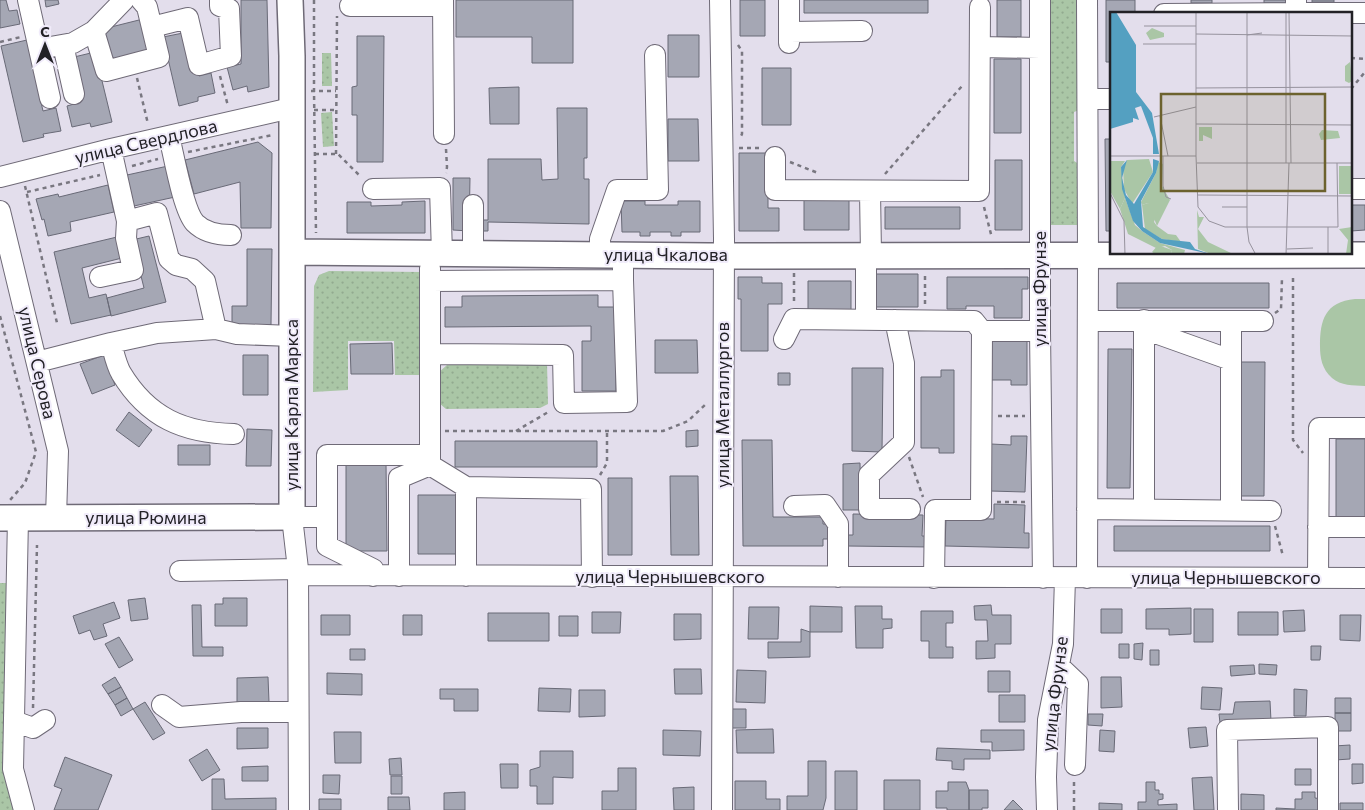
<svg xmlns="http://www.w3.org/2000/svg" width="1365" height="810" viewBox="0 0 1365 810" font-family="Commissioner,sans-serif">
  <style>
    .grass { fill: url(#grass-dots) }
    .park { fill: #aac6a6 }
    .building { fill: #a5a7b4; stroke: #696a77 }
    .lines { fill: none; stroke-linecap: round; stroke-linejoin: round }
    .minor-casing { stroke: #6f6a77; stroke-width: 22 }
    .major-casing { stroke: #6f6a77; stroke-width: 28 }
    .path { stroke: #797780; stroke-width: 2.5; stroke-dasharray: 4 4; stroke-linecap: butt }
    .minor { stroke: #fff; stroke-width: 20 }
    .major { stroke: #fff; stroke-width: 25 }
    .labels { text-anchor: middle; stroke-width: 4; stroke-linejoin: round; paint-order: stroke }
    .street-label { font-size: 18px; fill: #222126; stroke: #f0ebfa }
    .inset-road { fill: none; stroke: #96929d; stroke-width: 1 }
    .view { fill: #6c622e; fill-opacity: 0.15; stroke: #6c622e; stroke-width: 2.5 }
    .inset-edge { fill: none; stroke: #222126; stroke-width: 2.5 }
  </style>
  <defs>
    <pattern id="grass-dots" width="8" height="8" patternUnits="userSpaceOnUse" patternTransform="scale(1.25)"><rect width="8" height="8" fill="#aac6a6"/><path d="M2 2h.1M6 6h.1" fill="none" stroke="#92aa8f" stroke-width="1.8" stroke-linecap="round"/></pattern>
  </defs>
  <rect width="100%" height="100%" fill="#e3deec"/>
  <path class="grass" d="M1049 0H1084L1082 109 1074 112V161L1082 166 1081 225H1049Z
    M322 53H331L332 86H322Z
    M332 112 334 146 323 147 321 113Z
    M329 271 422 272V375H395L394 341H348V390L313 392 314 286 319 275Z
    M497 363H547L548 404 540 408 446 409 439 403 438 373 447 365Z
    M0 583H12L16 810H0Z"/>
  <path class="park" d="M1355 299H1365V386C1353 385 1341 386 1332 378 1322 369 1320 358 1320 346 1320 320 1325 302 1355 299Z"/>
  <path class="building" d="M0 0H6L9 11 17 10 20 24 0 28Z
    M45 0H58L59 4 46 7Z
    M241 0H267L269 87 248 92 247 86 233 90 227 67 241 64Z
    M456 0H573V63H532V37H456Z
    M740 0H765V36H740Z
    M804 0H928V13H804Z
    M997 0H1021V37H997Z
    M1106 0H1135V14H1111V62H1106Z
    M1191 0H1212V3H1191Z
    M1264 0H1288V3H1264Z
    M1312 0H1334V2H1312Z
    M143 19 151 50 112 61 103 29Z
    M188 32 199 76 211 73 215 93 198 97V101L179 106 163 37Z
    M668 35H699V77H668Z
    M357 36H384L383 162H357V115H352V87L357 86Z
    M27 40 43 111 56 108 61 131 43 134 44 137 23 142 1 46Z
    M95 52 112 122 91 127 90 123 72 127 67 106 81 102 70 58Z
    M994 59H1021V133H994Z
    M762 68H791V125H762Z
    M519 87V124H490L489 88Z
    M557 108H587V158H584V179H589V224L488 222V231H477V220H488V159H541L542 180 558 179Z
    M668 119H698L699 161H668Z
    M1105 139H1111V231H1106Z
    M258 142 272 153 271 228H241L240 182 194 194 185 160Z
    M739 153H768V208H779V231H739Z
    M995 160H1022V230H995Z
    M168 166 175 197 134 206 127 175Z
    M453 178H470L469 231 453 230Z
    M108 185 114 212 70 222 71 231 48 236 44 219 42 220 36 199 58 194 59 197Z
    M804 197H849V230H804Z
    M425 201V233H347V202H371V206L402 205V202Z
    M621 201H645V205H678V201H700V232H681V236H671V232H650V236H640V232H622Z
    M1351 205H1365V230L1351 231Z
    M885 207H960V229H885Z
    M149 236 166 302 111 316 107 298 144 288 132 240Z
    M117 237 122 258 82 268 89 298 106 294 111 315 71 324 54 252Z
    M247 249H272L271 325H232V306H247Z
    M874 274H918V307H875Z
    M738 277H762V283H782V304H768V351H741V299H738Z
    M947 277H1028V289H1022V318H994V306H966V309H947Z
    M808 281H851V311H808Z
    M1117 283H1269V308H1117Z
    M598 295V307H616V391H582V341H591V326L445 327V307H462V296Z
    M989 334H1027V385H1011V380H989Z
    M655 340H697L698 373H655Z
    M392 343 393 374H351L350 344Z
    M1108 349H1132L1130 488H1107Z
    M104 355 115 385 92 394 80 364Z
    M243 355H268V395H243Z
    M1239 362H1265L1264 496H1238Z
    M852 368H883L882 452 852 451Z
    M941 370H954V453H939V448H921V377H941Z
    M778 373H790V385H778Z
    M129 412 152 430 139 447 116 430Z
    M247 429 272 430 271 466H246Z
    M698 430V446L686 447V431Z
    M1011 436H1027L1025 492 990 491 991 444 1011 445Z
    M1336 439H1365V518H1336Z
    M742 440H772L773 517H823V524H828V539H823V546H743Z
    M455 441H597V467H455Z
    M178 445H210V465H178Z
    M346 461 386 462 387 551H346Z
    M860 463 861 510H843V464Z
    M670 476H698L699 555H671Z
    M608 478H632V555H608Z
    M418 495H456V554H418Z
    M994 504 1025 505 1024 533H1029V548L945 546 946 518 994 519Z
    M853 514 923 515 922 536H930V547L847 546V535H853Z
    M1114 526H1270V551H1114Z
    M145 598 148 619 131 621 128 600Z
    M223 598H247V626H215V604H223Z
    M114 602 120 618 103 624 107 636 94 640 90 630 79 634 73 616Z
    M192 605H201L202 647H223V656H193Z
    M991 605 992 615H1011V644H995V658L976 659V641H988L987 620H975L974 606Z
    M810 606 842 607V632H810Z
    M855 606H882V619H892V628L883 629V648H856Z
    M749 607H779L778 639H748Z
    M1191 608V634L1169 635V629H1146V609Z
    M1101 609H1122V633H1101Z
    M1194 609H1213V642H1194Z
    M1304 610 1305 631 1284 632 1283 611Z
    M921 611H953V623H946V647H953V658H929V641H921Z
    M592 612H621L620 633H592Z
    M1238 612H1278V635H1238Z
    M488 613H549V641H488Z
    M674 614H701V639L674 640Z
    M321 615H350V635H321Z
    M403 615H422V635H403Z
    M1340 615H1361L1360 641 1340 640Z
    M559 616H578V636H559Z
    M801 629 810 632V657L768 658V642H801Z
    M119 637 133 660 119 668 105 644Z
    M1143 643 1142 660 1134 659V644Z
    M1119 644H1129V658H1119Z
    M1311 646H1321L1320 660H1311Z
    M350 649H365V660H350Z
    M1150 650H1159V665H1150Z
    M1259 664 1277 665 1276 675 1259 674Z
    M1254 665 1255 674 1231 676 1230 666Z
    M674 669H701L702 694H675Z
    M737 670 766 671 765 703 736 702Z
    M988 671H1010V692H988Z
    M327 673 362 674V695L327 694Z
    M115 677 121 687 108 694 102 685Z
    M268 677 269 702H237V678Z
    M1101 677H1121L1122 707 1101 708Z
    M121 687 127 698 115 705 108 694Z
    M1202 687 1222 688 1220 710 1201 709Z
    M539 688 571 689 570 712 538 711Z
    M440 689H478V711H454V699H440Z
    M1294 689 1307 690 1306 716H1294Z
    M579 690H605V716L579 717Z
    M999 695H1025V722H999Z
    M127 698 133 709 121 716 115 705Z
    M1335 698H1351V713H1335Z
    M1270 701 1271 721 1220 723 1219 714H1233L1235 702Z
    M145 702 165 733 153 740 133 709Z
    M724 709H746V728H724Z
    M1335 713H1351V731H1335Z
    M1088 714H1103L1102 726 1088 725Z
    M1206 727 1208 746 1190 748 1188 728Z
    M237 728H268V748L237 749Z
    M773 729 774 753H737L736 730Z
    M663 730 701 731 700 756 663 755Z
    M981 730H1024V750L992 751V742H981Z
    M1100 730 1115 731 1114 752 1099 751Z
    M334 732H361V763H335Z
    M1350 745V759L1335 760 1334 746Z
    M937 748 990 750V759H964V770L952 769V761L936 760Z
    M207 749 220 770 202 781 189 760Z
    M540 751H573V778L553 777V804H537V786H530V770L540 767Z
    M65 757 112 775 98 810H54L62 789 54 786Z
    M401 758 402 775H390L389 759Z
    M808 761H826V798L823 810H787V796H808Z
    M500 764H518V788H501Z
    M1352 764H1363V783L1352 784Z
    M268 766V781H242V767Z
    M618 768H636V810H602V791H618Z
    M1295 769H1311V785H1295Z
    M835 771H857V810H835Z
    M323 775H340L339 794 323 793Z
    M391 776H402V794H391Z
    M1212 777 1214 810H1194L1192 778Z
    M212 779H224L225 799 276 798V810H212Z
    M884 780H920V810H884Z
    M735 781H766V799H780V810H735Z
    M948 782H966L969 790V810H947V808H936V791H948Z
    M1146 782H1155V790H1159V794H1163V799L1158 800V805L1177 804V810H1138V802H1146Z
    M694 787V810H674L673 788Z
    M969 790H988V808H982V810H969Z
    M465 792V810H444V793Z
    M1302 792H1315V798L1322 799V810H1276V808L1295 809V799H1302Z
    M1241 794 1264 795V810H1241Z
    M388 797H409L410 810H388Z
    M319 799H341V810H319Z
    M1013 800 1023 810H1004Z
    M1099 803 1122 804V810H1099Z
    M1340 803H1363V810H1340Z"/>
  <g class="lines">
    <defs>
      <path id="minor" d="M28 0 50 98
        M443 0 444 134
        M720 0 724 239 722 810
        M1040 0V331L1043 578
        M1087 0 1088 255 1087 578
        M1296 0V13H1365
        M350 6H443
        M1164 14 1296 13
        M152 27 188 18 199 65 231 56 229 9 220 6V0
        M94 31 106 71 159 57 147 7 141 0
        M790 32 862 31
        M789 43V0
        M63 45 74 94
        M980 47 1040 48
        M39 49 73 43 94 31 124 0
        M1088 99H1111
        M169 136C174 156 183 210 195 223 205 233 218 235 231 235
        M775 157V190L979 191 980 7
        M0 177 111 149 291 108
        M373 189 440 188 442 254
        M1351 189H1365
        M870 191 871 255
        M473 205V254
        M0 211 58 451 56 518
        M127 221 157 213 169 259 176 265 192 269 205 281 216 329 237 334 292 336
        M600 255V239L617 190H658L655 55
        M866 255V320
        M100 277 133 270 126 238 127 221 111 149
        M430 281 623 280V268
        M895 320 904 363V442L869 475V509H910
        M1144 320V509
        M1088 321H1263
        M1231 321V510
        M1144 329 1231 360
        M784 339 794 319 974 321 982 331H1040
        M111 343 157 333 216 329
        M430 354 563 355 564 403 627 402 623 280
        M37 362 111 343C114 353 116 364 121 373 148 418 184 433 234 434
        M430 465V268
        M430 465 466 487
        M794 506 825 505 838 524V577
        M1087 509 1271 511
        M18 518 13 769 24 810
        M1318 527H1365
        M180 571 298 569
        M298 575 1365 578
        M373 576V569L327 546V455H430
        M399 576V478L430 465
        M466 576V487L591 489 592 577
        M934 578 935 510H981L982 331
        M1318 578 1319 428H1365
        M1059 666 1078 684 1075 765
        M162 705 179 717 241 712H298
        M14 721 33 728 45 720
        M299 810 298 569 292 517H327
        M1047 810 1046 777 1048 720 1063 644 1065 578
        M1228 810 1227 730 1328 727V810"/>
      <path id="major" d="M292 252 708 256 1365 255
        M0 518 292 517V56L290 0"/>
    </defs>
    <use href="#minor" class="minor-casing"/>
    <use href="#major" class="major-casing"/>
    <path class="path" d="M314 0V91L316 233
      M0 42 21 37
      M738 45 742 51V134L740 138
      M1351 58 1365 59
      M220 76 228 106
      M137 78 148 124
      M1351 89 1365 72
      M311 91H336
      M314 110H336
      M739 148H761
      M446 149 447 167 446 173
      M188 152 273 135
      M315 154H338L361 177
      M336 154 337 16
      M790 162 818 173
      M132 166 158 159
      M885 174 962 86
      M25 186 57 323
      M27 192 100 175
      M984 207 992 238
      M794 273V303
      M1293 278V440L1303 453
      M925 304V275
      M1275 313 1281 309 1282 278
      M0 316 36 452 25 483 10 500
      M998 416H1025
      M445 431H663L688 421 706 404
      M516 431 550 411
      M909 457 923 497
      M600 475 607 463V431
      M997 502H1027
      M1275 526 1283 556
      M33 708 37 545
      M1074 810V782"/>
    <use href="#minor" class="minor"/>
    <use href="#major" class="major"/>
  </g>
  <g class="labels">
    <g class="street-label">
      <text transform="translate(146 142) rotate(-13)" y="6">улица Свердлова</text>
      <text x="666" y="261">улица Чкалова</text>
      <text transform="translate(1040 289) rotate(-90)" y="6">улица Фрунзе</text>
      <text transform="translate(37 363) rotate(77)" y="6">улица Серова</text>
      <text transform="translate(292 405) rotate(-90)" y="6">улица Карла Маркса</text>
      <text transform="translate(723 405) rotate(-90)" y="6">улица Металлургов</text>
      <text x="146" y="524">улица Рюмина</text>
      <text x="670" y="583">улица Чернышевского</text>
      <text x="1226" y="584">улица Чернышевского</text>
      <text transform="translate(1055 694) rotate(-83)" y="6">улица Фрунзе</text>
    </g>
  </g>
  <g transform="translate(1110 12)">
    <rect width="242" height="242" fill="#e3deec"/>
    <path d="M89 115H102V127L93 123V129H89ZM39 147 43 160 22 192 14 177 13 155 17 148ZM0 149H15L11 155 15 186 10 197 0 179ZM48 150 53 152 52 174 60 188 47 214 38 191 32 193 31 190 46 161ZM87 198 89 205H94L88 217 98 230 123 242H101L88 237ZM242 215V242H236L238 228 229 217ZM48 233 62 238 61 242H45L42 240Z" fill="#aac6a6"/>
    <path d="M15 186 25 213 32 219 50 231 75 238 74 242H61L62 238 55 234 46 236 18 222 10 197ZM38 191 48 199 44 210 47 214 58 222 66 223 71 230 52 227 35 217 32 193Z" fill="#aac6a6"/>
    <path d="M42 16 54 21V25L40 28 36 21ZM240 50 242 69 239 71 235 69V54ZM212 118 228 119 230 126 211 128 209 122ZM229 154H242V182H229Z" fill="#aac6a6"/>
    <path d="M0 0H6L26 33V80L42 101 49 142H43V126L31 94 25 96 29 108 23 106V110L0 117ZM43 147 49 149 46 161 31 189 33 215 52 227 80 230 85 237 100 242 50 231 32 219 23 209 12 177 11 155 17 148 12 166 16 183 24 192 43 160Z" fill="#54a0c1"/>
    <path class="inset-road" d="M137 0V215L139 230 146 243M176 0V151M179 0 181 151M34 14H86M86 22 243 24M137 23 152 21M33 32H86M86 76 243 75M50 104 58 144M44 105 86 95M86 112 243 113M0 144H86V0M53 144V174L56 185 61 187M86 144 88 195 99 209 115 215H228L227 151M87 151H243M0 181 14 209 15 243M87 183 243 184M112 195H137M218 215V243M177 237 203 236M176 243 179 151"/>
    <path class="view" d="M51 82H215V179H51Z"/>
    <rect width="242" height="242" class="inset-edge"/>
  </g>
  <g transform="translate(45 45)" stroke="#f0ebfa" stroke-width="4" paint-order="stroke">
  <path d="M0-4L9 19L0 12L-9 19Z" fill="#222126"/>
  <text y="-8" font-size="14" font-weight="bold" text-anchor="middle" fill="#222126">С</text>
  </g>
</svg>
